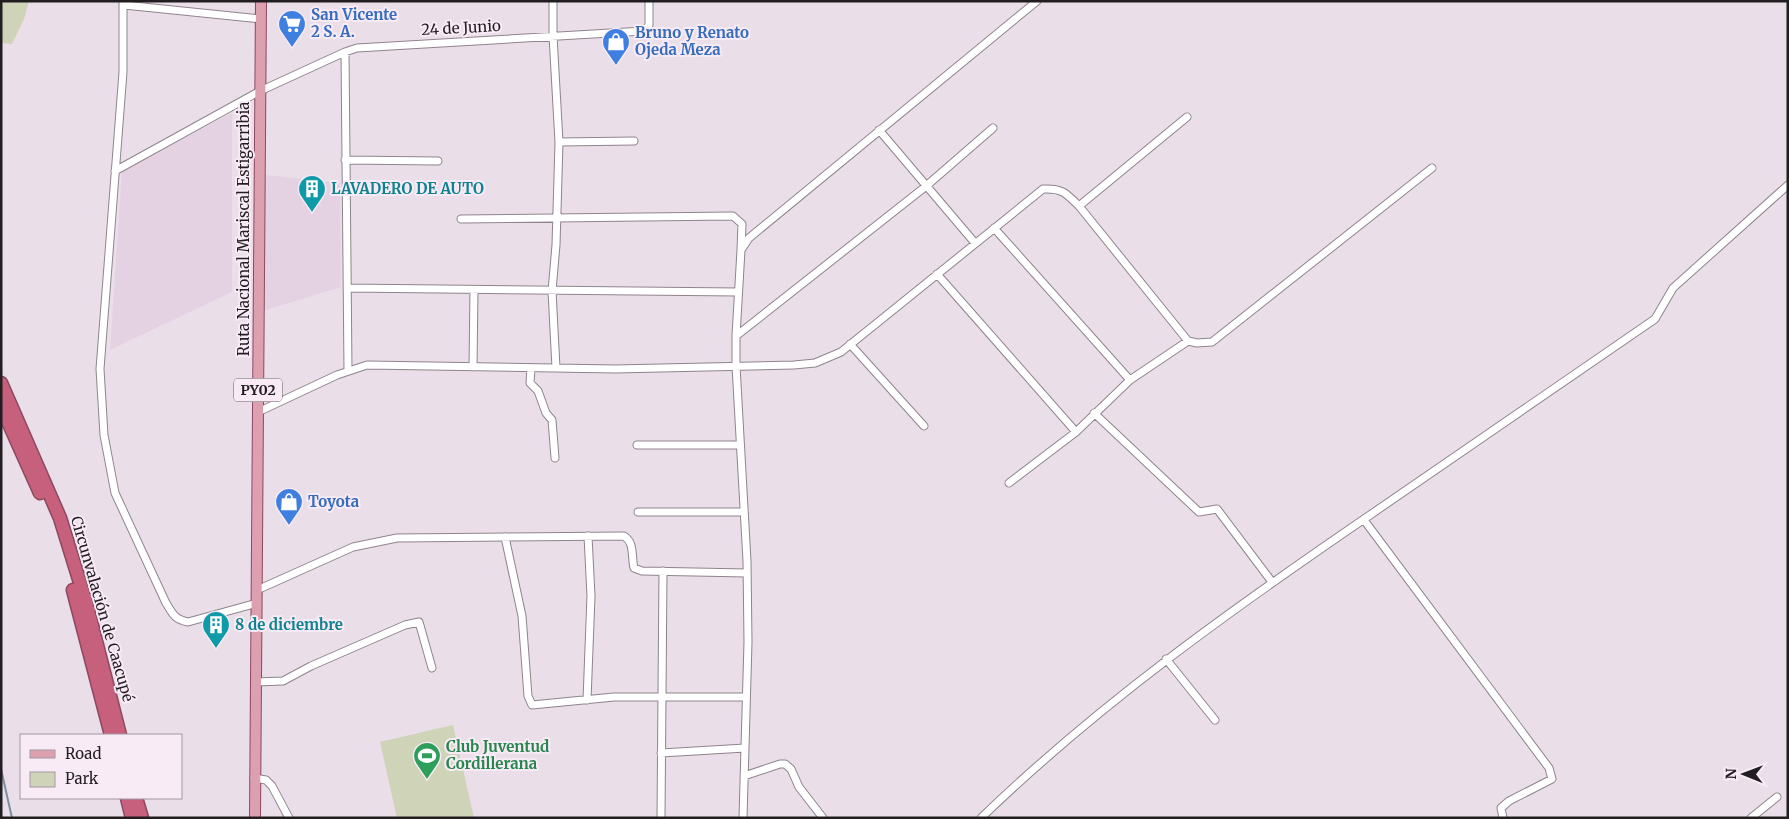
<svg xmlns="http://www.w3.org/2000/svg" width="1789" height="819" viewBox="0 0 1789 819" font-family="Merriweather,serif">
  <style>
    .built { fill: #e4d2e2 }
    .green { fill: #cfd3b8 }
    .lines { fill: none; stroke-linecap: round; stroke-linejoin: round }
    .stream { stroke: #7d8da0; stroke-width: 2 }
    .street-casing { stroke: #8f848e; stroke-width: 9 }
    .primary-casing { stroke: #8d495d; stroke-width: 12 }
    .highway-casing { stroke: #8d495d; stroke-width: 15 }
    .street { stroke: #fff; stroke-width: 7 }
    .primary { stroke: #dda0b1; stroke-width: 10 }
    .highway { stroke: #c7607d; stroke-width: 12 }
    .labels { text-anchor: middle; stroke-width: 4; stroke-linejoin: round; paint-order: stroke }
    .shield { fill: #f8ebf6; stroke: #625b61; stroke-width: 1 }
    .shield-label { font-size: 14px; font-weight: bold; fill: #211d21 }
    .shop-label { font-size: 15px; font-weight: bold; fill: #366cbe; stroke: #f8ebf6; text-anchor: start }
    .street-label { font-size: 15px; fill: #211d21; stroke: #f8ebf6 }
    .culture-label { font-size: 15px; font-weight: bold; fill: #0d838f; stroke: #f8ebf6; text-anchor: start }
    .leisure-label { font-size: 15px; font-weight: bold; fill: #27864d; stroke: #f8ebf6; text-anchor: start }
  </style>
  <rect width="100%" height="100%" fill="#eadee9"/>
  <path class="built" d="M232 113V292L110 350 122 171Z
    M265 175 340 183 341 287 263 311Z"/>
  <path class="green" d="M1 1H29L24 19 12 44 1 43Z
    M453 725 474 818H397L380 742Z"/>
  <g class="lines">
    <path class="stream" d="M1 769 12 818"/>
    <defs>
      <path id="street" d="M123 1V72L100 369 104 435 115 493 166 603C173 614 174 619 188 622L257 603
        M553 1V36L559 142 556 245 552 291 556 368
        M124 5 261 19
        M345 52 348 371
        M879 130 975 243
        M559 142 634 141
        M345 160 438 161
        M115 171 260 91 345 52 357 48 644 31 649 25V1
        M1079 206 1187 117
        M461 219 733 216 742 224 741 250
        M994 228 1130 380
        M937 274 1076 432
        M347 288 738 292
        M736 336 925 187 993 128
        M850 344 924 426
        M473 367 474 290
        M531 368 530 383 538 391 546 413 552 420 555 458
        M258 412 337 375 367 365 615 369 794 365 815 363 841 352 1043 189C1062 188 1066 193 1079 206L1188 341
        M1094 413 1199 512 1217 509 1272 582
        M637 445H739
        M1009 483 1076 432 1130 380 1188 341 1197 343 1212 342 1432 168
        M638 512H743
        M1364 520 1549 768 1552 779 1509 801 1501 808 1503 818
        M505 537 522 616 528 696 532 705 614 697H746
        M257 590 353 547 397 538 624 536C635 543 631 556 634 568L642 571 747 573
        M1166 659 1215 720
        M256 682 283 681 311 666 405 625 419 622 432 668
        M587 700 591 596 588 536
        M661 753 745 748
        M744 776 780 764H785L791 769 799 787 823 818
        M254 778 266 780 272 786 289 818
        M661 818 663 571
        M743 818 748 642 747 561 736 366V336L741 250 749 238 1037 1
        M981 818C1100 703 1234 608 1370 515 1465 450 1560 384 1655 319L1673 288 1788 185
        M1751 818 1777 797"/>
      <path id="primary" d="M255 818 261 1"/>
      <path id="highway" d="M1 383 60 518 86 602 120 735
        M1 406 40 493
        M73 590 111 735
        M127 798 132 818
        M136 798 142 818"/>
    </defs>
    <use href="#street" class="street-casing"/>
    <use href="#primary" class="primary-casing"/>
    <use href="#highway" class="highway-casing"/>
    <use href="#street" class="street"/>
    <use href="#primary" class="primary"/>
    <use href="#highway" class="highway"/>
  </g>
  <defs>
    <symbol id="supermarket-pin" viewBox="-11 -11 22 30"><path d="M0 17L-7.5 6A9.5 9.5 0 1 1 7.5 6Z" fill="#3f7fe0" stroke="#f8ebf6"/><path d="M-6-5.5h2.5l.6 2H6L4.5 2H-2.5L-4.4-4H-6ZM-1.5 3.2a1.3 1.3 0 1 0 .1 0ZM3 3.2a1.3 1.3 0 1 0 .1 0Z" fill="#fff"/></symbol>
    <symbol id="shop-pin" viewBox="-11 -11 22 30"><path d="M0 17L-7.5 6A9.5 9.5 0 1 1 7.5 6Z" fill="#3f7fe0" stroke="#f8ebf6"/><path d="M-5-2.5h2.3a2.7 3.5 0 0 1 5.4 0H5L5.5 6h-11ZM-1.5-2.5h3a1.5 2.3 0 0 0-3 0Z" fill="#fff"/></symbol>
    <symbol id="building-pin" viewBox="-11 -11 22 30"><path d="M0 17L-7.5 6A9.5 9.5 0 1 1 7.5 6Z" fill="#0f9aa8" stroke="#f8ebf6"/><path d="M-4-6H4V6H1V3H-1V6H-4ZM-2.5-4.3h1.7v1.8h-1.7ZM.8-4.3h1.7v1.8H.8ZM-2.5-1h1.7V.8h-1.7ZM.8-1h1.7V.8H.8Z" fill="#fff"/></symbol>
    <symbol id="stadium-pin" viewBox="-11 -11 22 30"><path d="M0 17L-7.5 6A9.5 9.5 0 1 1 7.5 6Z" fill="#2e9e5b" stroke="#f8ebf6"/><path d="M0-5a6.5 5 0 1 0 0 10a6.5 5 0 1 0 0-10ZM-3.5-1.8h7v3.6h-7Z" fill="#fff"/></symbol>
  </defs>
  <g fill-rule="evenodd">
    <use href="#supermarket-pin" x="276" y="8" width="32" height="43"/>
    <use href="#shop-pin" x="600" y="26" width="32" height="43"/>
    <use href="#building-pin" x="296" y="173" width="32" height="43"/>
    <use href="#shop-pin" x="273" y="486" width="32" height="43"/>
    <use href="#building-pin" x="200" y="609" width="32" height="43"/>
    <use href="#stadium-pin" x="411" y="740" width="32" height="43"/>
  </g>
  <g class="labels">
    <rect class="shield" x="234" y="378.5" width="48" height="23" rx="4"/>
    <g class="shield-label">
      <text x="258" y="395">PY02</text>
    </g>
    <g class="shop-label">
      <text x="311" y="20">San Vicente<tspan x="311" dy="17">2 S. A.</tspan></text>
      <text x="635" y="38">Bruno y Renato<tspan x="635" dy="17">Ojeda Meza</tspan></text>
      <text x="308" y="507">Toyota</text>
    </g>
    <g class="street-label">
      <text transform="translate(461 28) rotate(-3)" y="5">24 de Junio</text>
      <text transform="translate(244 229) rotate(-90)" y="5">Ruta Nacional Mariscal Estigarribia</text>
      <text transform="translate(102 609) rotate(74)" y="5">Circunvalación de Caacupé</text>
    </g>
    <g class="culture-label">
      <text x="331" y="194">LAVADERO DE AUTO</text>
      <text x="235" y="630">8 de diciembre</text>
    </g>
    <g class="leisure-label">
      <text x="446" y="752">Club Juventud<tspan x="446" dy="17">Cordillerana</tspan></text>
    </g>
  </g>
  <rect width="1789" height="819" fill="none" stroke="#211d21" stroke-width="5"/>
  <rect x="20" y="734" width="162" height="65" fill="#f8ebf6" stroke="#a299a1"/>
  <rect x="30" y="750" width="25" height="8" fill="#dda0b1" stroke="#a299a1"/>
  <text x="65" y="759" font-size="15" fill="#211d21">Road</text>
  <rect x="30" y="772" width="25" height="15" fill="#cfd3b8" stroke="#a299a1"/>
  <text x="65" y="784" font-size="15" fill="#211d21">Park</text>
  <g transform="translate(1744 774) rotate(271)" stroke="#f8ebf6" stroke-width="4" paint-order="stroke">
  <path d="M0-4L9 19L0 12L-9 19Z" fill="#211d21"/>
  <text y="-8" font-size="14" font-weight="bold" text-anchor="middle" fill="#211d21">N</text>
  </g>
</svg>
